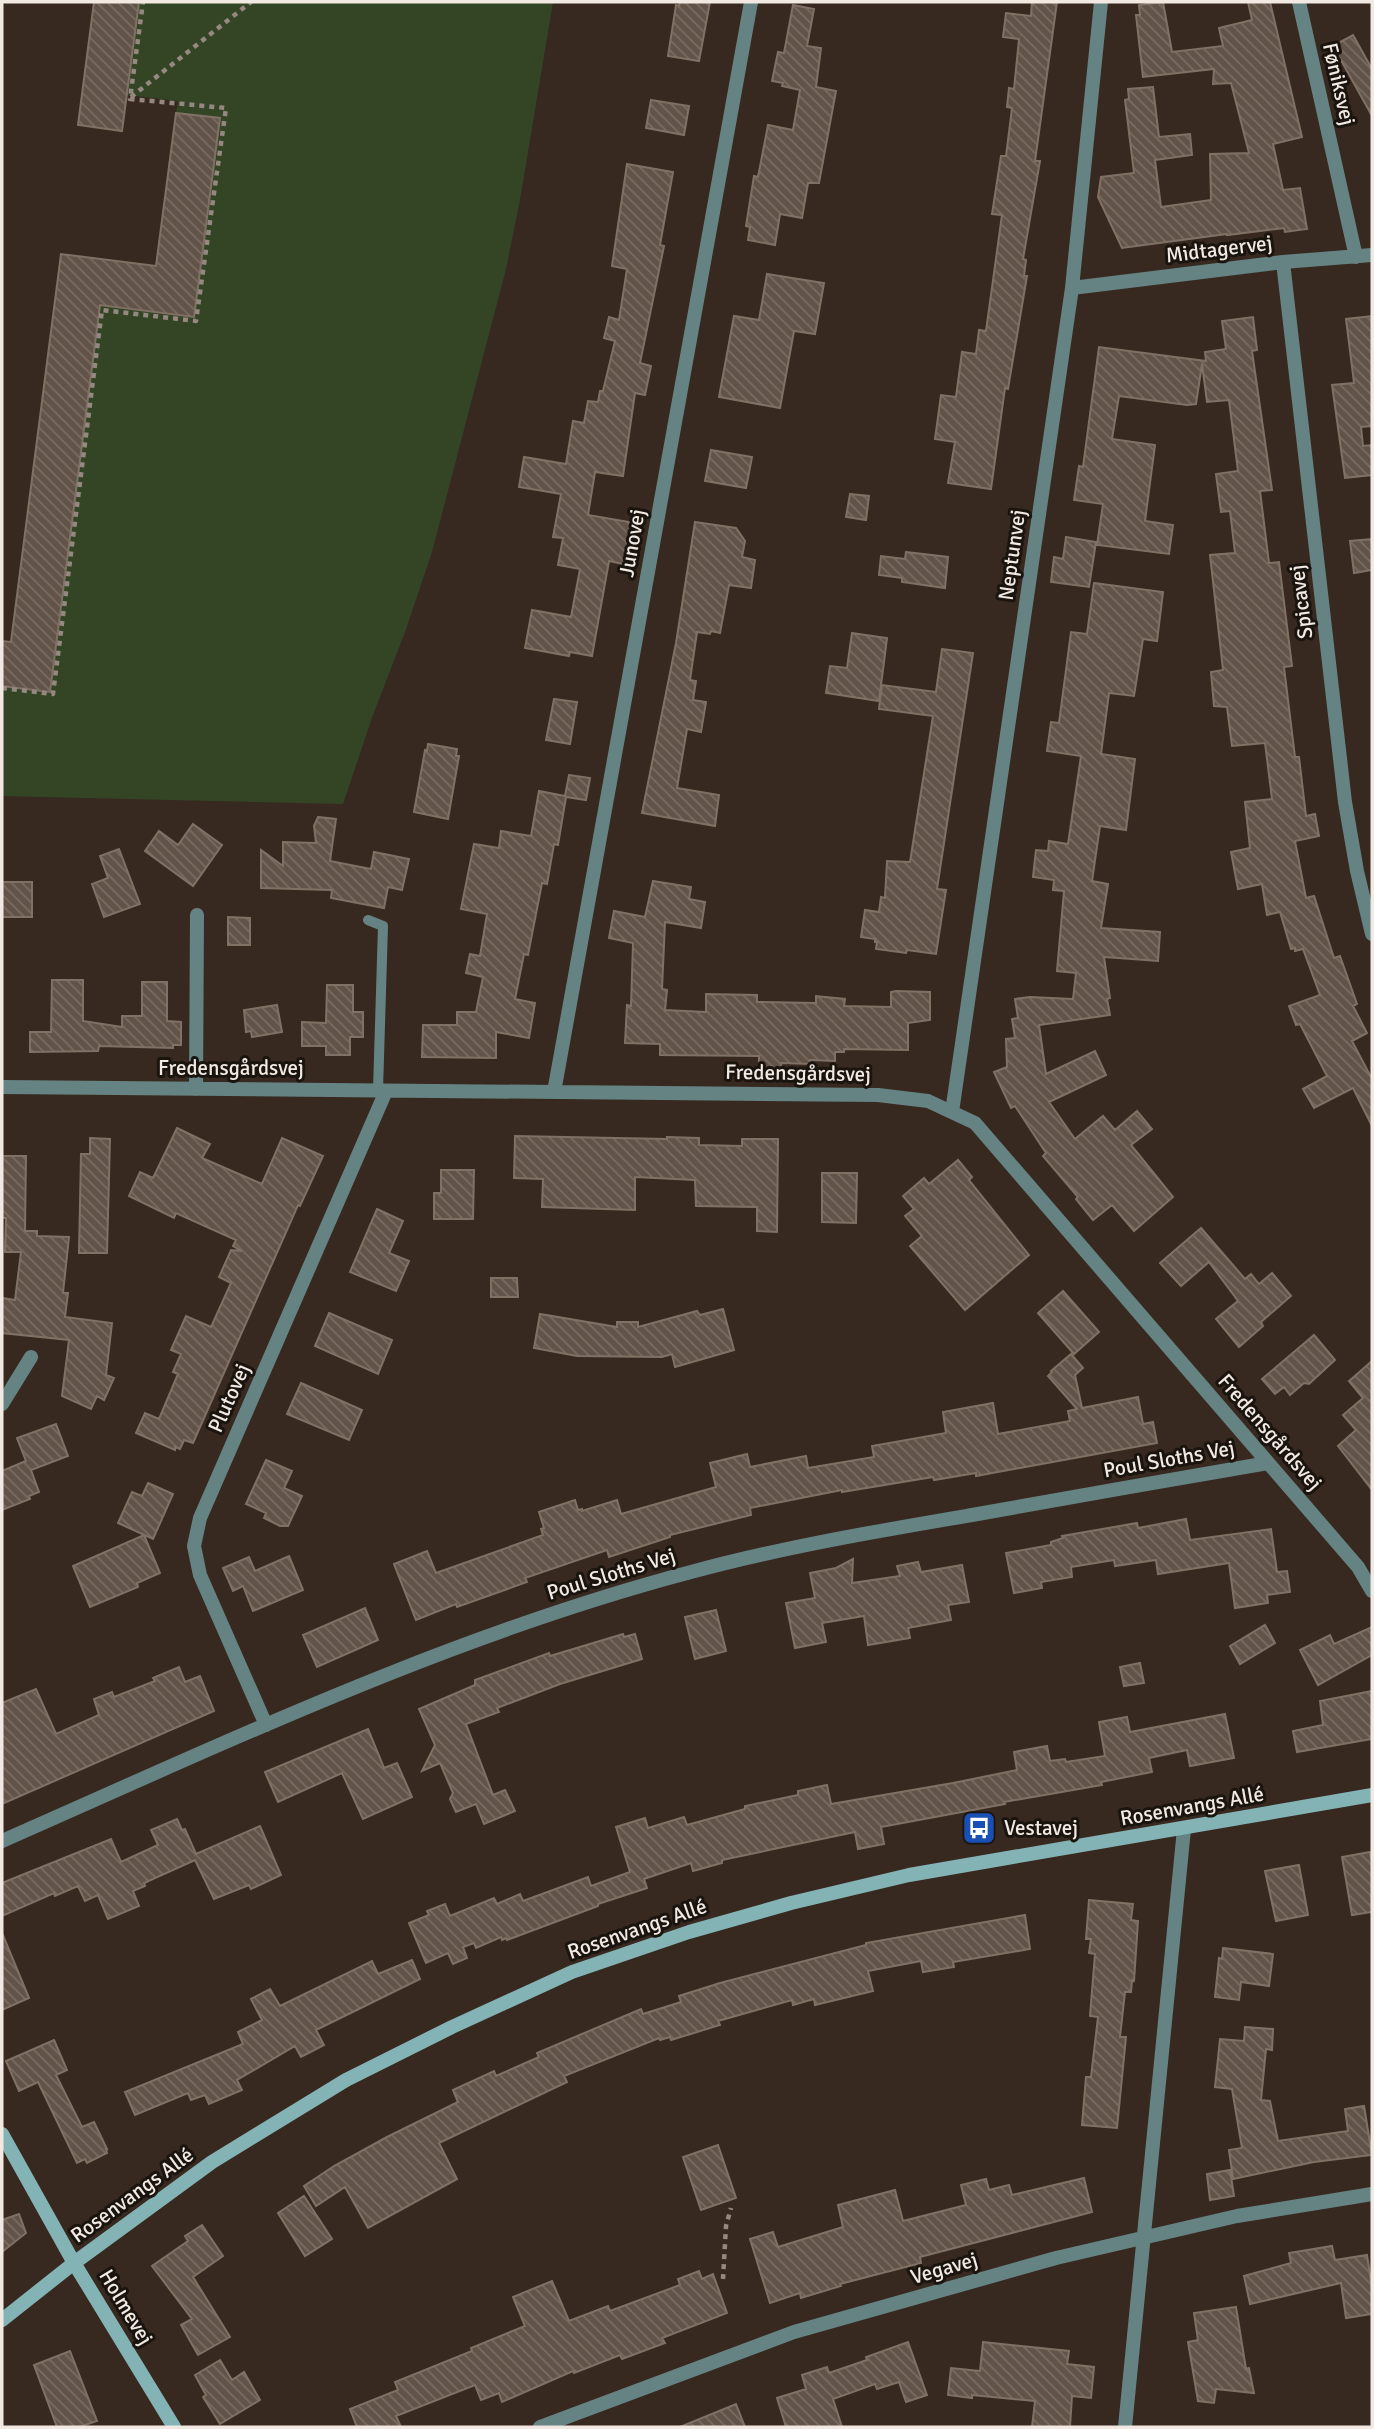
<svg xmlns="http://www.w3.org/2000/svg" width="1374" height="2429" viewBox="0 0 1374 2429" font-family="Signika,sans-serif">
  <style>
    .green { fill: #344525 }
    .building { fill: url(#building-back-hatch); stroke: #807165; stroke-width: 2 }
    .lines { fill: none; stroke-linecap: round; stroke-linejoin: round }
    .path { stroke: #948881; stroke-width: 4.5; stroke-dasharray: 5 5; stroke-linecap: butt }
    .lane { stroke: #658383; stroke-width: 10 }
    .street { stroke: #658383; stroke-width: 14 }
    .secondary { stroke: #84b3b5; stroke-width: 14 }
    .labels { text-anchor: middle; stroke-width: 6; stroke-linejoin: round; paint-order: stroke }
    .street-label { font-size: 21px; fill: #f2e9e3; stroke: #1a140f }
    .poi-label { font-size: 21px; fill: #f2e9e3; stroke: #1a140f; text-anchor: start }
  </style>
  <defs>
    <pattern id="building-back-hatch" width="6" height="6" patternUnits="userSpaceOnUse" patternTransform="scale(1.75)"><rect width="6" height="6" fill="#625348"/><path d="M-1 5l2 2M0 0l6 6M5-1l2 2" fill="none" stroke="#796c62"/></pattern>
  </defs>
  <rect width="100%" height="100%" fill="#372920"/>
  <path class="green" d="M139 2H553L520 200 506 269 432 552 405 632 373 715 343 804 2 796V686L50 692 100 305 194 317 219 119 176 113 178 101 127 95Z"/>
  <path class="building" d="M94 2H139L122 131 78 125Z
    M680 2H710L699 61 668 56 676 5 679 6Z
    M1032 2H1057L1035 161H1040L1023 259 1026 260 1024 276H1027L1008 389 1005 388 991 489 948 483 955 442 935 439 941 395 956 397 962 352 976 354 979 330 986 331 1002 215 992 214 1001 156H1006L1012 108 1007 107 1009 88 1014 89 1019 39 1003 37 1006 13 1031 16Z
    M1163 2 1172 52 1223 46 1219 28 1252 20 1248 2H1270L1302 137 1273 144 1283 190 1300 188 1307 229 1285 232 1284 228 1227 235V234L1122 248 1098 197 1101 177 1134 173 1125 100 1129 99 1128 89 1153 87 1159 137 1190 134 1192 155 1155 160 1161 207 1211 200 1210 154 1249 153 1231 83 1213 84 1214 69 1143 77 1136 15H1140L1139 5Z
    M793 5 814 9 807 46 821 48 816 87 836 91 819 183H808L802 218 780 214 775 245 748 240 750 227 746 226 754 176 758 177 768 125 793 130 800 90 782 86 783 83 772 81 778 52 784 53Z
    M1353 35 1372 69V116L1333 46Z
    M651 100 689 106 684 135 646 128Z
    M176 113 220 118 194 317 100 305 50 692 2 686V641L11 642 61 254 156 266Z
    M627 164 673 172 660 245 664 246 640 363 651 366 645 395 635 393 623 476 595 472 588 515 635 523 628 565 609 561 592 656 570 652 569 656 525 648 532 610 571 617 580 569 558 565 563 538 553 537 561 494 519 487 524 457 566 464 573 421 584 423 588 401 598 402 600 391H603L615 341 604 338 609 317 619 320 627 269 612 266Z
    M767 274 824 283 815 334 794 331 780 408 719 397 734 316 759 320Z
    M1372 316V426L1361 427 1363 446 1372 445V475L1345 478 1332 385 1354 383 1346 319Z
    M1253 317 1257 350 1252 351 1272 490 1260 491 1269 563 1279 562 1292 666 1284 667 1295 757H1299L1306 816 1315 814 1319 836 1295 841 1306 898 1314 896 1334 958 1340 956 1357 1004 1353 1006 1367 1033 1352 1041 1372 1079V1126L1353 1088 1314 1108 1303 1089 1327 1076 1300 1024 1296 1025 1289 1006 1320 995 1303 949 1295 951V948L1291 949 1280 912 1267 915 1262 884 1238 889 1231 852 1250 848 1245 802 1272 799 1265 743 1232 746 1227 707 1214 706 1211 672 1223 670 1210 555 1235 553 1230 511 1221 512 1216 474 1238 471 1229 400 1207 402 1202 364 1196 404 1187 405 1119 396 1112 439 1155 445 1145 521 1173 525 1169 554 1097 545 1103 504 1074 500 1079 466 1083 467 1099 347 1206 361 1205 352 1226 349 1222 321Z
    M711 450 752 457 746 488 705 481Z
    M850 494 869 496 866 520 846 517Z
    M695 522 736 528 745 541 742 557 755 560 751 588 729 585 720 633 711 631 710 634 697 632 690 680 696 681 693 700 706 702 701 732 687 729 677 788 719 795 715 826 642 813 676 643Z
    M1066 537 1096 542 1089 587 1051 582 1054 557 1063 559Z
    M1372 539V570L1354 573 1350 541Z
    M906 552 948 557 945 588 902 582V578L879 575 881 556 905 559Z
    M1094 583 1163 592 1157 641 1143 639 1134 696 1109 693 1101 754 1135 759 1126 830 1100 826 1092 881 1108 884 1101 928 1160 932 1158 961 1104 957 1110 998 1107 999 1110 1015 1039 1025 1046 1074 1095 1051 1106 1075 1049 1102 1075 1139 1103 1116 1115 1130 1137 1111 1152 1129 1131 1145 1173 1197 1134 1231 1112 1205 1093 1220 1076 1199 1078 1197 1043 1156 1046 1153 1015 1106 1011 1108 994 1072 1007 1067 1006 1039 1015 1038 1012 1019 1018 1018 1015 999 1030 997 1073 999 1076 973 1057 971 1064 891 1053 890 1054 880 1033 877 1036 850 1048 851 1049 841 1068 844 1081 756 1047 751 1051 722 1059 723 1071 632 1087 634Z
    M852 633 887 638 879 701 826 693 830 666 847 668Z
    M942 649 973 653 937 889 946 890 936 954 907 950 906 953 876 949 877 942H875V939L861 937 865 910 879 912 881 897 885 898 887 861 910 862 933 716 879 709 882 685 936 692Z
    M554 699 577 702 570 744 546 740Z
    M428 744 457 749 456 756H459L448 819 414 812 425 750 427 751Z
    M569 775 590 778 586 800 566 797 558 845 554 844 547 884 542 883 528 955 524 954 515 999 535 1003 529 1038 496 1032V1058L422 1057 423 1025H457V1012H476L483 977 466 973 470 954 480 956 487 914 461 909 474 844 499 848 501 831 531 836 539 791 565 796Z
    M318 817 336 819 330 861 371 869 374 852 409 859 402 890 388 887 384 908 331 898 332 890 261 888V850L283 866V842L316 843 314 826Z
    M193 824 222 845 193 886 145 851 159 831 178 845Z
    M119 849 140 904 104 917 92 884 108 878 100 856Z
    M653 881 691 887 689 899 705 902 701 928 665 922 662 989 667 990 665 1010 706 1012V994L757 995V1002L816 1003V996L845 999 844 1006 891 1007V992L896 991 930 992V1020L908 1023V1050L844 1049V1052H835V1061L810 1060V1064L781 1063 780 1078 759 1077V1056L660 1055V1044L625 1043 627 1005 631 1006 633 943 609 938 614 911 645 917Z
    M2 882H32V917H2Z
    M228 917 250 918V945H228Z
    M52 980H83V1021L122 1027V1016H142V982H167V1021L181 1022V1045H173V1048L99 1046 98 1051 30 1052V1032H51Z
    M327 985H353V1012H363V1037H350V1055H326V1046H302V1022L326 1023Z
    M277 1005 282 1032 252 1037 251 1031 246 1032 244 1010Z
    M177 1128 210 1144 202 1158 262 1184 282 1138 323 1156 300 1206 298 1205 193 1443 184 1440 180 1449 175 1447V1450L136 1433 145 1413 159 1419 178 1374 173 1372 181 1354 171 1350 186 1316 211 1327 231 1283 219 1277 231 1250 242 1251 233 1246 236 1240 176 1213 174 1218 129 1196 140 1172 153 1178Z
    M515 1136 667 1139V1137L699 1138V1145L742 1146V1139H778L777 1232 757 1231V1207L696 1206 695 1180 635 1177V1210L542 1207 543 1179 514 1178Z
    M90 1138 110 1139 107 1253H79L81 1154H90Z
    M2 1156H26L25 1231H37V1236L69 1237 63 1293H68L65 1317 112 1323 106 1375 114 1378 104 1400 97 1396 91 1409 62 1396 69 1340 2 1333V1298L15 1300 21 1252H5L6 1218H2Z
    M958 1160 972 1177 969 1180 1029 1255 965 1310 910 1246 922 1236 905 1216 914 1209 903 1196 924 1178 929 1184Z
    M441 1170H474L473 1219H434V1193H441Z
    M822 1173H857L856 1223 822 1222Z
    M377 1209 403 1221 389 1253 409 1261 396 1291 350 1272Z
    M1201 1228 1245 1279 1251 1274 1259 1284 1272 1273 1291 1296 1261 1322 1263 1326 1239 1347 1216 1319 1238 1301 1209 1262 1181 1286 1160 1263Z
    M491 1278H517L518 1297H491Z
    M1063 1291 1099 1332 1074 1354 1038 1313Z
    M723 1309 734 1350 675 1367 672 1354 662 1357 577 1356 534 1348 540 1314 617 1327V1322H638V1327L697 1311 700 1315Z
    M329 1313 392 1340 378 1374 315 1346Z
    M1314 1335 1335 1360 1309 1384 1304 1383 1290 1395 1284 1387 1275 1394 1262 1379Z
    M1071 1354 1083 1368 1075 1375 1082 1408 1138 1397 1143 1424 1153 1422 1157 1443 976 1476V1473L934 1480 933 1477 842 1492V1490L750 1508 751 1515 670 1535V1537L609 1557 607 1550 525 1578 527 1582 457 1607 456 1604 416 1620 394 1564 427 1551 436 1573 543 1535 541 1529 544 1528 539 1512 575 1500 578 1510 582 1509V1511L617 1500 621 1514 716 1487 710 1463 747 1454 750 1467 806 1456 808 1468 874 1457 872 1446 946 1433 943 1412 993 1403 998 1434 1070 1421 1068 1411 1077 1409 1048 1376 1052 1372 1051 1371Z
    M1372 1361V1490L1338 1446 1356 1430 1343 1415 1363 1398 1349 1381Z
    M301 1383 362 1410 349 1440 287 1414Z
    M56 1424 68 1456 31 1470 39 1492 29 1496 30 1499 2 1510V1471L26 1461 17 1438Z
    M266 1460 292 1471 284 1488 302 1496 288 1526H280L264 1518 266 1513 246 1504Z
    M148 1483 173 1494 153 1539 118 1523 132 1492 142 1496Z
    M1186 1519 1190 1540 1271 1529 1277 1572 1287 1571 1290 1592 1267 1595 1268 1603 1235 1608 1229 1563 1158 1574 1156 1560 1115 1566 1114 1560 1071 1567 1072 1577 1041 1582 1042 1588 1014 1593 1006 1553 1051 1545V1542L1063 1538 1062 1536 1137 1523 1138 1528Z
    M144 1535 160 1573 137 1583 138 1587 90 1607 73 1566Z
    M289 1556 303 1590 253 1611 243 1586 233 1591 223 1568 249 1557 255 1571Z
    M853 1559 852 1583 900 1576 897 1566 918 1562 921 1572 962 1565 969 1602 948 1605 951 1620 908 1628 910 1638 868 1645 864 1616 822 1623 826 1642 795 1648 786 1603 815 1598 810 1573 836 1568Z
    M365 1608 378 1640 317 1667 303 1635Z
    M716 1610 726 1651 695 1659 685 1617Z
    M1265 1625 1275 1643 1240 1664 1230 1646Z
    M1372 1627V1655L1318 1685 1300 1650 1330 1635 1334 1644Z
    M623 1634 624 1637 635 1634 642 1659 560 1684 497 1708 499 1712 466 1724 493 1795 505 1790 515 1811 484 1824 476 1804 456 1812 450 1799 453 1793 440 1763 422 1771 435 1745 419 1709 475 1685V1680L549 1653 550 1656Z
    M1140 1663 1144 1683 1124 1686 1120 1667Z
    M179 1667 185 1682 200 1676 214 1711 2 1804V1703L36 1689 56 1734 99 1715 94 1699 112 1692 114 1697 155 1681 153 1678Z
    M1372 1691V1739L1297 1752 1293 1731 1323 1725 1320 1701Z
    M1225 1714 1234 1758 1190 1766 1187 1750 1149 1758 1152 1772 1101 1782 1102 1785 1004 1802 1005 1804 881 1827 884 1844 858 1849 855 1832 722 1860V1863L693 1871 691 1863 644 1879 647 1888 598 1904V1906L507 1940 506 1938 502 1940 501 1937 476 1948 474 1943 463 1947 467 1958 453 1964 448 1953 426 1963 409 1923 429 1915 427 1911 445 1904 450 1916 494 1898 497 1904 520 1894 523 1901 588 1877 591 1886 630 1872 616 1827 645 1818 648 1828 684 1817 687 1825 745 1809V1806L798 1795V1791L827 1785 831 1804 953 1783 1017 1770 1014 1752 1047 1746 1050 1761 1065 1759 1066 1762 1105 1756 1099 1722 1127 1717 1130 1732Z
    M368 1729 384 1768 397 1763 412 1797 363 1819 342 1773 278 1802 265 1772Z
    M177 1819 182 1830 185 1829 196 1854 260 1826 281 1875 251 1889 249 1885 214 1899 195 1860 144 1883 145 1886 133 1891 139 1906 108 1919 98 1895 85 1901 78 1886 55 1896 54 1893 2 1916V1883L111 1839 121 1862 158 1845 151 1830Z
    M1370 1852 1372 1862V1912L1352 1915 1342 1857Z
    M1299 1865 1308 1915 1276 1921 1265 1871Z
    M1089 1900 1133 1904 1131 1920 1138 1921 1134 1981 1132 1980 1131 1992H1125L1120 2037H1126L1117 2128 1082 2125 1086 2077H1091L1098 2017 1090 2016 1095 1954 1089 1953 1091 1939H1086Z
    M1025 1915 1030 1949 953 1962 954 1967 923 1972 921 1961 868 1971 873 1991 815 2005 814 1999 793 2005 792 2000 718 2021 720 2025 671 2040 670 2037 660 2040 659 2038 564 2076 567 2082 439 2143 457 2179 368 2228 345 2187 316 2206 304 2186 334 2166 387 2137 458 2102 453 2090 494 2071 496 2076 539 2057 537 2053 641 2009 643 2014 681 2002 679 1996 720 1983 866 1945V1943Z
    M2 1933 29 1998 2 2010Z
    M1223 1948 1273 1954 1269 1986 1241 1982 1239 2000 1215 1997 1219 1958 1222 1959Z
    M412 1960 420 1979 316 2030 324 2045 301 2057 295 2046 237 2080 242 2090 209 2104 205 2095 191 2100 188 2093 135 2115 125 2092 243 2044 238 2032 262 2020 251 1999 270 1989 280 2006 372 1961 378 1974Z
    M1245 2027 1273 2029 1272 2050 1266 2049 1261 2100 1270 2101 1278 2141 1348 2131 1345 2109 1364 2106 1372 2155 1314 2162 1233 2179 1229 2150 1242 2148 1232 2089 1215 2087 1220 2039 1244 2041Z
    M54 2040 67 2070 56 2075 82 2127 94 2122 107 2149H106L107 2153 87 2163 85 2159 77 2163 38 2082 19 2091 6 2061Z
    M718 2145 736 2198 701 2210 683 2157Z
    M1230 2170 1234 2196 1210 2200 1207 2174Z
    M1084 2178 1092 2212 920 2257 921 2263 840 2284 841 2286 801 2298 800 2293 770 2303 750 2239 773 2232 778 2247 843 2227 838 2205 895 2190 903 2221 966 2205 961 2185 986 2179 989 2190 1009 2185 1012 2195Z
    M304 2196 332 2239 305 2256 278 2213Z
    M19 2214 26 2233 2 2252V2220Z
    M202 2225 223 2256 193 2277 230 2337 198 2355 181 2325 192 2319 152 2266 188 2241 185 2236Z
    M1332 2246 1335 2260 1367 2255 1372 2288V2314L1346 2318 1341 2283 1250 2304 1244 2276 1291 2263 1289 2253Z
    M699 2271 702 2279 713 2274 727 2313 662 2338 665 2343 622 2359 620 2355 574 2373 573 2371 502 2402 499 2393 481 2400 475 2385 396 2416 401 2427H357L350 2409 398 2390 395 2382 472 2351 471 2348 525 2326 513 2297 552 2281 569 2321 608 2306 610 2311 680 2285 678 2279Z
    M1236 2307 1246 2369 1249 2368 1254 2393 1216 2389 1214 2403 1198 2401 1188 2342 1198 2340 1194 2313Z
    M908 2342 927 2395 906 2402 899 2382 877 2389 875 2384 833 2399 842 2427H786L777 2398 806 2389 802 2375 827 2367 829 2373 867 2360 866 2357Z
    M983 2342 1069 2351 1067 2364 1094 2367 1091 2398 1072 2396 1070 2427H1032L1035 2401 972 2395V2398L948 2395 951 2368 980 2371Z
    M70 2351 97 2421 79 2427H57L34 2365Z
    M220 2360 232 2380 244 2372 260 2400 220 2424 203 2397 206 2395 195 2375Z
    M736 2404 745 2427H680Z"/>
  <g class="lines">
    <path class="path" d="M131 97 251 2
      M2 688 53 694 102 310 196 321 226 108 130 99 143 2
      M723 2279 726 2226 731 2208"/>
    <path class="lane" d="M368 920 383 926 378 1090"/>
    <path class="street" d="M1299 2 1356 257
      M1283 262 1345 802 1357 871 1372 934
      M1072 288 1283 262 1372 255
      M2 1087 878 1095 928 1101 975 1123 1358 1567 1372 1591
      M196 1089 197 915
      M554 1092 751 2
      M952 1112 1072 288 1101 2
      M2 1404 31 1357
      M266 1725 200 1575 194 1546 200 1518 386 1091
      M2 1841C227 1742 452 1635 691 1572 783 1547 878 1531 972 1515 1071 1497 1169 1480 1268 1463
      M540 2427 794 2332 1056 2258 1237 2216 1372 2194
      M1125 2427 1184 1829"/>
    <path class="secondary" d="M2 2134 74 2263 174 2427
      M2 2320 74 2263 212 2162 346 2080 452 2027 572 1972 689 1932 791 1903 909 1875 1372 1795"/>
  </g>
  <defs>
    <symbol id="bus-square" viewBox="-11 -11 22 22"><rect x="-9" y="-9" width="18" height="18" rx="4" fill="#1a4fb4" stroke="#1a140f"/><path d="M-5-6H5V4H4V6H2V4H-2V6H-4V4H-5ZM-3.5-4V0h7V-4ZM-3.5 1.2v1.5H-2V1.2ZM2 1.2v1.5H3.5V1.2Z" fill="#fff"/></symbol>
  </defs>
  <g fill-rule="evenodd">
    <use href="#bus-square" x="960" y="1809" width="38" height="38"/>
  </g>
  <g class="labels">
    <g class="street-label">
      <text transform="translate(1339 84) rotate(77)" y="7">Føniksvej</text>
      <text transform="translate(1219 249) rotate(-7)" y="7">Midtagervej</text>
      <text transform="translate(632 543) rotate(-80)" y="7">Junovej</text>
      <text transform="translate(1012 555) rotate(-82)" y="7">Neptunvej</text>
      <text transform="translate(1301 602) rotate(-97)" y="7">Spicavej</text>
      <text x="231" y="1075">Fredensgårdsvej</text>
      <text transform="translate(798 1073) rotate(1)" y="7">Fredensgårdsvej</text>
      <text transform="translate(229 1398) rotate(-66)" y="7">Plutovej</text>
      <text transform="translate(1270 1432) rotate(49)" y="7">Fredensgårdsvej</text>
      <text transform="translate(1169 1459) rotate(-10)" y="7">Poul Sloths Vej</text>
      <text transform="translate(611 1574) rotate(-17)" y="7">Poul Sloths Vej</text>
      <text transform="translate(1192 1806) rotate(-10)" y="7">Rosenvangs Allé</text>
      <text transform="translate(637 1929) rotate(-19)" y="7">Rosenvangs Allé</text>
      <text transform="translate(132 2195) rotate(-36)" y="7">Rosenvangs Allé</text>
      <text transform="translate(944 2268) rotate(-16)" y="7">Vegavej</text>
      <text transform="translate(126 2307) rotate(59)" y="7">Holmevej</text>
    </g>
    <g class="poi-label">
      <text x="1004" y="1835">Vestavej</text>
    </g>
  </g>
  <rect width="1374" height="2429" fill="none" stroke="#f2e9e3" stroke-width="7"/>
</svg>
